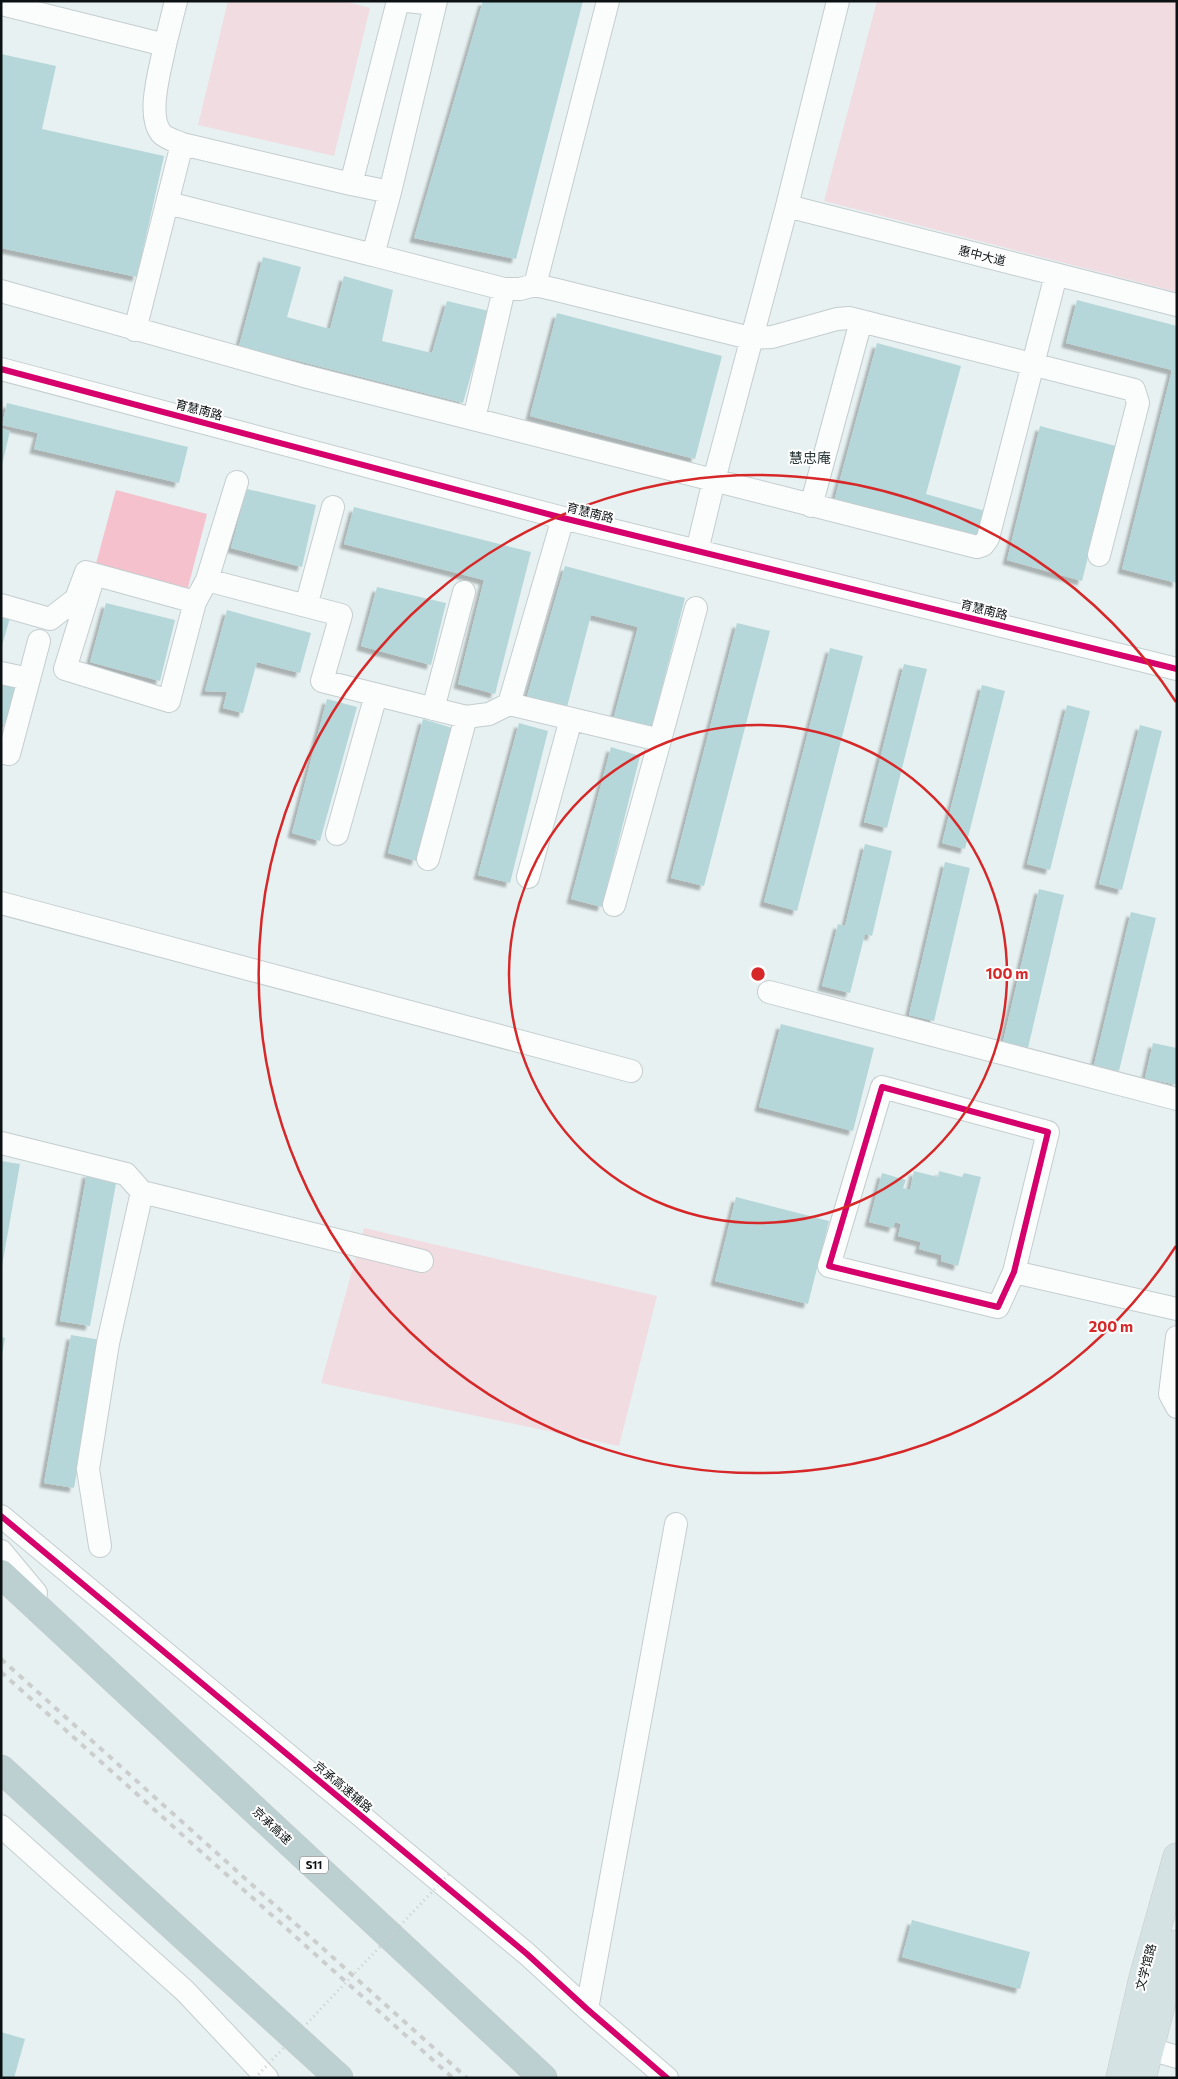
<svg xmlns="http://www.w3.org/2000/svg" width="1178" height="2079" viewBox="0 0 1178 2079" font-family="Commissioner,'Noto Sans SC',sans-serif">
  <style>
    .green { fill: #f0dce1 }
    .forest { fill: #f4c1cd }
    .building { fill: #b6d7d9; filter: url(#shadow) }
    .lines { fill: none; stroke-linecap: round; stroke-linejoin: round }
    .minor-casing { stroke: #c5cdce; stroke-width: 24 }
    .major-casing { stroke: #c6cbcb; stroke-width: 29 }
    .highway-casing { stroke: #c6cbcb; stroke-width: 29 }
    .minor { stroke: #fbfdfd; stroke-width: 22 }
    .major { stroke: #d5e2e3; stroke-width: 28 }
    .highway { stroke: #bccfd1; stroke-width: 28 }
    .rail { stroke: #cccece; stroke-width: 4; stroke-dasharray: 6 6; stroke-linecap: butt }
    .path-bridge { stroke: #cbcecf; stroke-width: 3; stroke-dasharray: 1 4; stroke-linecap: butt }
    .cycleway-casing { stroke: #fefefe; stroke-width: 9 }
    .cycleway { stroke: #d6006c; stroke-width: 6 }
    .ring { fill: none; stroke: #d62828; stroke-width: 2.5 }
    .labels { text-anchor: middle; stroke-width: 4; stroke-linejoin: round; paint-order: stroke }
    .shield { fill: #fefefe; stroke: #55595a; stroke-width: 1 }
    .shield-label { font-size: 11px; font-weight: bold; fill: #0c1213 }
    .street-label { font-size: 12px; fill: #0c1213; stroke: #fefefe }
    .neighbourhood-label { font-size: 14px; fill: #263536; stroke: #fefefe }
    .centre { fill: #d62828; stroke: #fefefe; stroke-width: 2.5 }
    .ring-label { font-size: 15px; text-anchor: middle; font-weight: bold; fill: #d62828; stroke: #fefefe; stroke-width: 4; stroke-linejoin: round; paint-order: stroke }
  </style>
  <defs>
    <filter id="shadow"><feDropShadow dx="-4.5" dy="4.5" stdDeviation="1" flood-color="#0004"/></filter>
  </defs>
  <rect width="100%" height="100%" fill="#e7f1f2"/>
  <path class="green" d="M228 1H344L370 8 334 156 198 125Z
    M877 1H1177V292L824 201Z
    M364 1228 657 1296 619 1446 321 1383Z"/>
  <path class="forest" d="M116 490 207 514 186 595 94 571Z"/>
  <path class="building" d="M483 1H583L516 259 414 238Z
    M1 54 56 66 42 129 164 156 137 277 1 248Z
    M263 257 301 267 287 317 330 329 344 276 393 290 382 341 432 353 447 301 489 311 463 403 239 346Z
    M1077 300 1177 326V583L1122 569 1172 370 1066 343Z
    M557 313 722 356 695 459 530 416Z
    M877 343 961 366 926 494 989 512 980 545 833 505Z
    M7 403 188 447 179 483 34 449 38 433 2 425Z
    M1040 426 1116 446 1082 581 1007 560Z
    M1 428 10 431 2 465H1Z
    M247 489 316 505 302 567 231 548Z
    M354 507 531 552 495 694 458 684 484 580 344 544Z
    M565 566 685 598 651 730 613 720 638 627 591 615 566 711 525 703Z
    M377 587 446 603 431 665 361 646Z
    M106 603 175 620 160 681 90 662Z
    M227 610 311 633 300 673 257 662 243 713 223 708 227 692 205 691Z
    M1 611 11 614 2 646H1Z
    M737 623 770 631 704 886 671 878Z
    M830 648 863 656 797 911 764 902Z
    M904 664 927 669 887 828 864 822Z
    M1 684 17 688 7 724 1 723Z
    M982 685 1005 691 965 849 942 843Z
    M327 699 357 707 320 841 292 833Z
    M1067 705 1090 711 1050 870 1027 864Z
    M423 719 452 728 416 861 388 853Z
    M519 723 548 731 510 883 478 875Z
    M1140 725 1162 731 1122 890 1099 884Z
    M611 747 640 756 602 907 571 899Z
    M865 844 892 851 872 936 865 934 850 993 822 986 838 924 845 926Z
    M945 862 970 868 934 1021 909 1015Z
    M1039 889 1064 895 1028 1048 1003 1042Z
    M1131 912 1156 918 1119 1071 1094 1065Z
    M781 1024 874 1048 853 1131 759 1107Z
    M1153 1043 1177 1048V1085L1145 1078Z
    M1 1161 20 1164 2 1266H1Z
    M914 1171 938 1177 939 1171 962 1177 964 1173 981 1177 958 1266 941 1261 942 1255 919 1249 921 1242 898 1236 901 1224 895 1222 893 1228 869 1222 882 1173 906 1180 903 1188 910 1190Z
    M87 1173 117 1178 90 1326 60 1321Z
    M736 1197 829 1221 808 1304 715 1281Z
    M71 1335 101 1340 74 1488 44 1483Z
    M1 1337 5 1338 2 1355H1Z
    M912 1920 1030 1952 1020 1989 902 1957Z
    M1 2032 25 2039 14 2078H1Z"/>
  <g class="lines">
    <defs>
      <path id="minor" d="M407 1 425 3 429 1
        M1 4 165 45C161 67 146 114 161 133 165 138 176 141 182 144L351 184 398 1
        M165 45 176 1
        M351 184 390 192 373 255 504 289H520L535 285 557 290 750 338 772 337 837 319 849 318 1134 390 1138 403 1099 555
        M390 192 436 1
        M168 203 373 255
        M787 206 1177 305
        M535 285 608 1
        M1 291 304 376 977 547 983 545 988 538 1056 275
        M135 330 182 144
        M1 369 563 518 1177 669
        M474 419 504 289
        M811 506 861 321
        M563 518 509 704 660 740 696 608
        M697 551 714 480 787 206 838 1
        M207 580 237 482
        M91 585 65 669 169 701 195 602
        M1 605 50 619 76 599 86 572 195 602 207 580 341 615 322 681 466 717 489 714 509 704
        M306 606 333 507
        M1 673 29 679 9 754 1 752
        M29 679 39 641
        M433 709 464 592
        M337 834 376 695
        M428 859 466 717
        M528 877 571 719
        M1 903 631 1071
        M614 905 660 740
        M769 992 1177 1099
        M882 1087 1048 1132 1014 1272 998 1307 829 1266Z
        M1 1143 126 1174 142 1192 108 1343 88 1469 100 1546
        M142 1192 422 1261
        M1014 1272 1177 1309
        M1177 1337 1170 1394 1177 1407
        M1 1516 527 1954 587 2009 667 2078
        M1 1551 36 1593
        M1 1826 185 1991 267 2078
        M587 2009 676 1524
        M1150 2049 1177 2057"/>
      <path id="major" d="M1120 2078 1143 1978 1177 1857
        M1142 2078 1177 1944"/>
      <path id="highway" d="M1 1574 543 2078
        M1 1769 339 2078"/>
    </defs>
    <use href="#minor" class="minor-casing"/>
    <use href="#major" class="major-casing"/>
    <use href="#highway" class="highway-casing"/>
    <use href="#minor" class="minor"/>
    <use href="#major" class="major"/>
    <use href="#highway" class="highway"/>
    <path class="rail" d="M1 1659 467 2078
      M1 1672 453 2078"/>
    <path class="path-bridge" d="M255 2078 451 1872"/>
    <defs>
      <path id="cycleway" d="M1 369 563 518 1177 669
        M882 1087 1048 1132 1014 1272 998 1307 829 1266Z
        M1 1516 527 1954 587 2009 667 2078"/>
    </defs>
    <use href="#cycleway" class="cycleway-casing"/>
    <use href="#cycleway" class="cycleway"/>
  </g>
  <g class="ring">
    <circle cx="758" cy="974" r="249"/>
    <path d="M1176 1246A499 499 0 1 1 1176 702"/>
  </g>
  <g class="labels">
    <rect class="shield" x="300" y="1856.5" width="28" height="17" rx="4"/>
    <g class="shield-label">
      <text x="314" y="1869">S11</text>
    </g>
    <g class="street-label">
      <text transform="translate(982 256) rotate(14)" y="4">惠中大道</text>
      <text transform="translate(199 410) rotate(15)" y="4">育慧南路</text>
      <text transform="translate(590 513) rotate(14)" y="4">育慧南路</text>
      <text transform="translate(984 610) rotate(14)" y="4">育慧南路</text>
      <text transform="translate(343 1787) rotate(40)" y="4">京承高速辅路</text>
      <text transform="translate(272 1826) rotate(43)" y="4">京承高速</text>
      <text transform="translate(1146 1967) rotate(-75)" y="4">文学馆路</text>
    </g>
    <g class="neighbourhood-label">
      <text x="810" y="463">慧忠庵</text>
    </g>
  </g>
  <circle cx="758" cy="974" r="8" class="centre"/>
  <g class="ring-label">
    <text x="1007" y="979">100 m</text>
    <text x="1111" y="1332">200 m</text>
  </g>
  <rect width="1178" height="2079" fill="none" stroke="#0c1213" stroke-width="5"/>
</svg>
